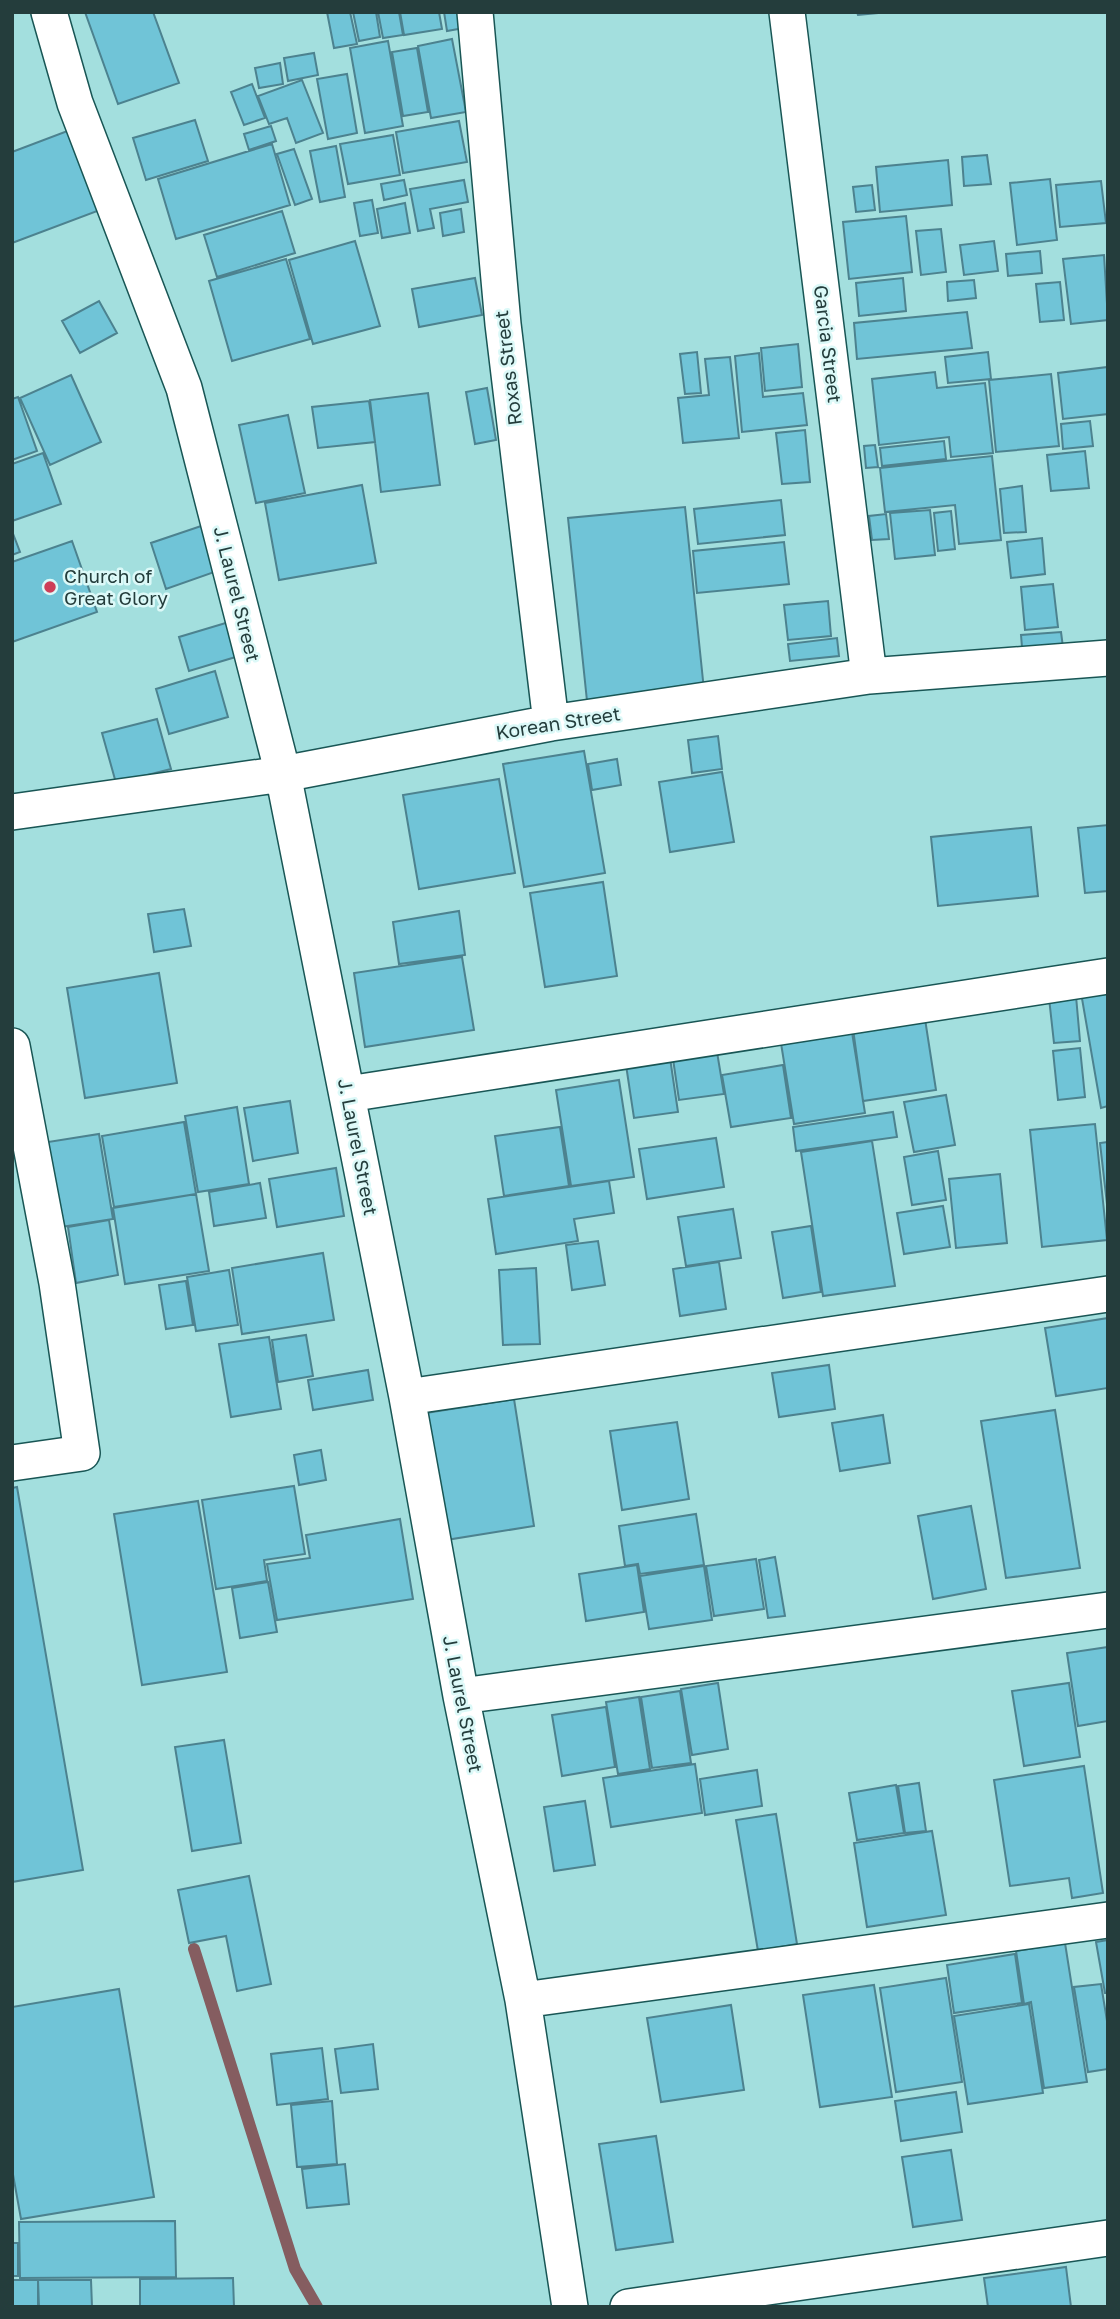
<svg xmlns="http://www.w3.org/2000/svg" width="1120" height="2319" viewBox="0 0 1120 2319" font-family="'Golos Text',sans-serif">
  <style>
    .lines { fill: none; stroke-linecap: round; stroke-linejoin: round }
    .stream { stroke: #855d60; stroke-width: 12 }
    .building { fill: #70c4d7; stroke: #4c828f; stroke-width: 2 }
    .street-casing { stroke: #195655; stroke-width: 38 }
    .street { stroke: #fff; stroke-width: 35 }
    .poi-dot { fill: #ce3e58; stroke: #dcf9f8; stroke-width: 2.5 }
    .labels { text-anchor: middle; stroke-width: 5; stroke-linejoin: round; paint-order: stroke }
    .street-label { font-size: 19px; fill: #243d3c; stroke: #dcf9f8 }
    .poi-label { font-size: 19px; fill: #243d3c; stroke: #dcf9f8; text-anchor: start }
  </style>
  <rect width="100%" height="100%" fill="#a3dfde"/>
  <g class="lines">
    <path class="stream" d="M194 1949 295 2269 317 2307"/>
  </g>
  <path class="building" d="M85 12H153L179 83 118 104Z
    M327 12H350L357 44 334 48Z
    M353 12H376L380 37 359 41Z
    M378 12H399L403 35 383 38Z
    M400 12H439L442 29 404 35Z
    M444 12H461L464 28 447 31Z
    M857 12H889L858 15Z
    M452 39 466 112 431 118 418 46Z
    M388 41 403 126 365 133 350 48Z
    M417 48 428 112 403 116 392 52Z
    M314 53 318 75 288 81 284 58Z
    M280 63 283 84 259 88 255 68Z
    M347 74 357 133 328 139 317 79Z
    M302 80 323 133 296 143 287 118 269 124 258 96Z
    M252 84 265 118 244 125 231 92Z
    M195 120 208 161 146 180 133 138Z
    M459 121 467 162 403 173 396 132Z
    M271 126 276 141 249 150 244 134Z
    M70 130 100 210 12 243V152Z
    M393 135 400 175 348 184 340 144Z
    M272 144 290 205 176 239 158 179Z
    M336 146 345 197 320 202 310 151Z
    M294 149 312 199 295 205 277 154Z
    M987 155 991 184 964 186 962 157Z
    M948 160 952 205 880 212 876 167Z
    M1050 179 1057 240 1017 245 1010 183Z
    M404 180 407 195 384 200 381 184Z
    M464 180 468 202 430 209 434 228 418 231 410 189Z
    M1101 181 1106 223 1060 227 1056 185Z
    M872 185 875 210 856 212 853 187Z
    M372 200 378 233 360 236 354 203Z
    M405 203 410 233 382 238 377 209Z
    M461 209 464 232 443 236 440 213Z
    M282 211 295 253 217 277 204 235Z
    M906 216 912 272 849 279 843 222Z
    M941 229 946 272 921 275 916 231Z
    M355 241 380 326 313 344 289 260Z
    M994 241 998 271 964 275 960 245Z
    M1040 251 1042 273 1008 276 1006 254Z
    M1104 255 1108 320 1071 324 1063 259Z
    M286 259 310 339 232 361 209 281Z
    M475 278 482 315 419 327 412 289Z
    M903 278 906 311 859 316 856 283Z
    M974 280 976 298 948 301 947 282Z
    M1060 282 1064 320 1040 322 1036 284Z
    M99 301 117 333 80 353 62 321Z
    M967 312 972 348 857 359 854 323Z
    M798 344 802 387 765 391 761 348Z
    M697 352 701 393 685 394 680 354Z
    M988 352 991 379 948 383 945 357Z
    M759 353 763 397 803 393 807 425 742 432 735 356Z
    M730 357 739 438 683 443 678 398 709 395 705 359Z
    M1108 367V414L1063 419 1058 373Z
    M935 372 937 388 985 383 993 453 951 457 949 437 879 445 872 379Z
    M1051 374 1059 446 996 452 989 380Z
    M71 375 101 442 50 465 20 398Z
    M487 388 496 440 475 444 466 392Z
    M428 393 440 485 381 492 370 400Z
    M18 397 37 451 12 460V399Z
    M369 401 375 442 318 448 312 407Z
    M288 415 305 493 256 503 239 425Z
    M1090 421 1093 446 1063 449 1061 424Z
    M805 430 810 482 782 484 776 433Z
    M944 441 946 459 882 466 880 448Z
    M875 445 878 467 866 468 864 446Z
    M1085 451 1089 488 1051 491 1047 455Z
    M43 453 61 504 12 521V464Z
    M992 456 1001 540 959 544 955 505 885 512 880 468Z
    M362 485 376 563 279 580 265 503Z
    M1022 486 1026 532 1004 533 1000 489Z
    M781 500 785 535 698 544 694 509Z
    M685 507 704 690 587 701 568 518Z
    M930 510 935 555 895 559 890 513Z
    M951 511 955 549 938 551 934 513Z
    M886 514 889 539 872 540 869 516Z
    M207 524 223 569 166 589 151 543Z
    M12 531 20 552 12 555Z
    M1042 538 1045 574 1011 578 1007 542Z
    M72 541 97 612 12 642V562Z
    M784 542 789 584 697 593 693 551Z
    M1053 584 1058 627 1025 630 1021 587Z
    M828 601 831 636 788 640 784 605Z
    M229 622 239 656 189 671 179 637Z
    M1061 632 1064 655 1023 659 1021 635Z
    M837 638 839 656 790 661 788 644Z
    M215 671 228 717 169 734 156 689Z
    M157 719 171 769 116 783 102 733Z
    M718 736 722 769 692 773 688 740Z
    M584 751 605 873 524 887 503 764Z
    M617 759 621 785 592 790 588 764Z
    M722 772 734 842 670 852 659 782Z
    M499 779 515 873 419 889 403 795Z
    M1108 825V891L1085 893 1078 828Z
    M1031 827 1038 896 938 906 931 837Z
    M603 882 617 976 545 987 530 893Z
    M184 909 191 946 154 952 148 914Z
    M459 911 465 955 399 964 393 922Z
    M462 957 474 1030 365 1047 354 973Z
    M159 973 177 1083 85 1098 67 988Z
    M1108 983V1106L1101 1108 1080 987Z
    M1076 996 1080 1041 1054 1043 1049 998Z
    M925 1019 936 1090 863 1101 853 1029Z
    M851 1026 865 1113 794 1124 780 1037Z
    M1080 1048 1085 1097 1058 1100 1053 1051Z
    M717 1052 724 1094 679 1100 673 1059Z
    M670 1058 678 1112 634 1118 626 1065Z
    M783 1065 791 1118 731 1127 722 1075Z
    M619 1080 634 1177 571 1186 556 1090Z
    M946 1095 955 1145 914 1152 904 1102Z
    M290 1101 298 1153 253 1161 244 1108Z
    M237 1107 249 1184 198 1192 185 1116Z
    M893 1112 897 1137 796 1151 793 1127Z
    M184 1122 196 1194 114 1207 102 1136Z
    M1095 1124 1107 1240 1042 1247 1030 1130Z
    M560 1127 569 1186 504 1196 495 1136Z
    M99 1134 113 1219 61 1227 48 1142Z
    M716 1138 724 1187 647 1199 639 1149Z
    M872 1141 895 1286 823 1296 801 1152Z
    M1108 1142V1213L1100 1143Z
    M938 1151 946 1200 912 1205 904 1157Z
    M336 1168 344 1216 277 1227 269 1179Z
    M1000 1174 1007 1243 956 1248 949 1179Z
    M609 1181 614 1213 574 1219 578 1241 496 1254 488 1199Z
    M260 1183 266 1218 214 1226 209 1192Z
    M196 1194 209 1271 125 1284 113 1208Z
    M943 1206 950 1247 904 1254 897 1213Z
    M733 1209 741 1258 686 1266 678 1217Z
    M109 1220 118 1275 76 1283 68 1227Z
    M811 1226 821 1292 783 1298 772 1232Z
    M598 1241 605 1285 572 1290 566 1245Z
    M323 1253 334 1320 242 1334 232 1268Z
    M719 1262 726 1309 680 1316 673 1269Z
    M536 1268 540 1344 503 1345 499 1270Z
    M229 1270 238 1325 196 1331 187 1277Z
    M186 1281 193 1325 166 1329 159 1285Z
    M1108 1318V1388L1056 1396 1045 1328Z
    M306 1335 313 1376 278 1382 272 1340Z
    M269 1337 281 1409 231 1417 219 1344Z
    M829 1365 835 1409 779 1417 772 1373Z
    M368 1370 373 1400 313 1410 308 1380Z
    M514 1399 534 1526 446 1540 426 1413Z
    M1055 1410 1080 1568 1006 1578 981 1421Z
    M883 1415 890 1463 840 1471 832 1423Z
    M677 1422 689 1499 622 1510 610 1431Z
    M321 1450 326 1480 299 1485 294 1455Z
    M294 1486 305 1554 264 1560 267 1581 216 1589 202 1500Z
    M17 1487 83 1870 12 1882V1488Z
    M198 1501 227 1672 142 1685 114 1514Z
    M971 1506 986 1589 933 1599 918 1516Z
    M696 1514 704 1565 640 1574 638 1564 625 1566 619 1526Z
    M400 1519 413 1599 277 1620 267 1564 310 1558 306 1535Z
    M775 1557 785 1616 768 1618 759 1560Z
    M756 1559 764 1609 714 1616 706 1566Z
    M637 1565 644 1612 586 1621 579 1574Z
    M704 1566 712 1620 649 1629 640 1576Z
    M268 1582 277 1632 240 1638 232 1588Z
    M1108 1647V1721L1078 1726 1067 1653Z
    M718 1683 728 1749 692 1755 681 1689Z
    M1069 1683 1080 1757 1024 1766 1012 1691Z
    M680 1691 691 1763 652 1768 641 1697Z
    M639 1697 650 1769 618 1774 606 1702Z
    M606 1707 615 1767 562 1776 552 1715Z
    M224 1740 241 1843 192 1851 175 1747Z
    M695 1764 702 1813 611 1827 603 1778Z
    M1084 1766 1103 1893 1072 1898 1069 1878 1010 1886 994 1780Z
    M757 1770 762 1806 705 1815 700 1779Z
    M919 1783 926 1831 905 1833 898 1786Z
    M896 1785 904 1833 857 1840 849 1793Z
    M585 1801 595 1865 554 1871 544 1807Z
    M776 1814 797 1944 758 1951 736 1820Z
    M932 1831 946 1915 867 1927 854 1843Z
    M249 1876 271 1984 237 1991 226 1936 189 1943 178 1890Z
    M1108 1940V1993H1105L1096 1942Z
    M1065 1943 1087 2082 1044 2088 1031 2002 1024 2004 1016 1951Z
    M1015 1954 1022 2003 954 2013 947 1965Z
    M946 1978 962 2082 896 2092 880 1988Z
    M1101 1984 1108 2027V2069L1088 2072 1074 1987Z
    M874 1985 892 2097 820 2107 803 1995Z
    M119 1989 154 2197 21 2219 12 2169V2007Z
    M1029 2004 1043 2093 968 2104 954 2016Z
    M731 2005 744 2090 661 2102 647 2018Z
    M373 2044 378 2089 341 2093 335 2049Z
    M322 2048 328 2099 277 2105 271 2054Z
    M956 2092 962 2132 901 2141 895 2101Z
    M332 2101 337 2164 297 2167 291 2105Z
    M656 2136 673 2242 616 2250 599 2144Z
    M951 2150 962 2220 913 2227 902 2157Z
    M345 2164 349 2204 307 2208 302 2169Z
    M175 2221 176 2277 20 2278 19 2222Z
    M12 2243H18V2276H12Z
    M1066 2267 1071 2307H988L984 2278Z
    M233 2278 234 2307H140V2279Z
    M12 2280H38V2307H12Z
    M38 2280H91L92 2307H39Z"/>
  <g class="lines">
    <defs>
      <path id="street" d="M49 12 75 103 184 388 283 774 407 1397 461 1696 523 2000 570 2307
        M475 12 503 324 551 723
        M787 12 869 676
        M12 812 283 774 551 723 869 676 1108 658
        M12 1046 57 1283 82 1453 12 1463
        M348 1094 1108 976
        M407 1397 1108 1294
        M461 1696 1108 1610
        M523 2000 1108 1920
        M628 2307 1108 2238"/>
    </defs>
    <use href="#street" class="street-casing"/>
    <use href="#street" class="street"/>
  </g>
  <circle class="poi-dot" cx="50" cy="587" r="7"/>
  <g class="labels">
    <g class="street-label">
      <text transform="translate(828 344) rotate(83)" y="7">Garcia Street</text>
      <text transform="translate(508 368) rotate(-97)" y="7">Roxas Street</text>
      <text transform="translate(237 594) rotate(76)" y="7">J. Laurel Street</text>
      <text transform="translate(558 723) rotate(-9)" y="7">Korean Street</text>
      <text transform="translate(358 1147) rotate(79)" y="7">J. Laurel Street</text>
      <text transform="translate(463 1704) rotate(79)" y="7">J. Laurel Street</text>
    </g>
    <g class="poi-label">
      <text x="64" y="583">Church of<tspan x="64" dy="22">Great Glory</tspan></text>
    </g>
  </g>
  <rect width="1120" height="2319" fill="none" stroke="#243d3c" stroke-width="28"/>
</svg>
